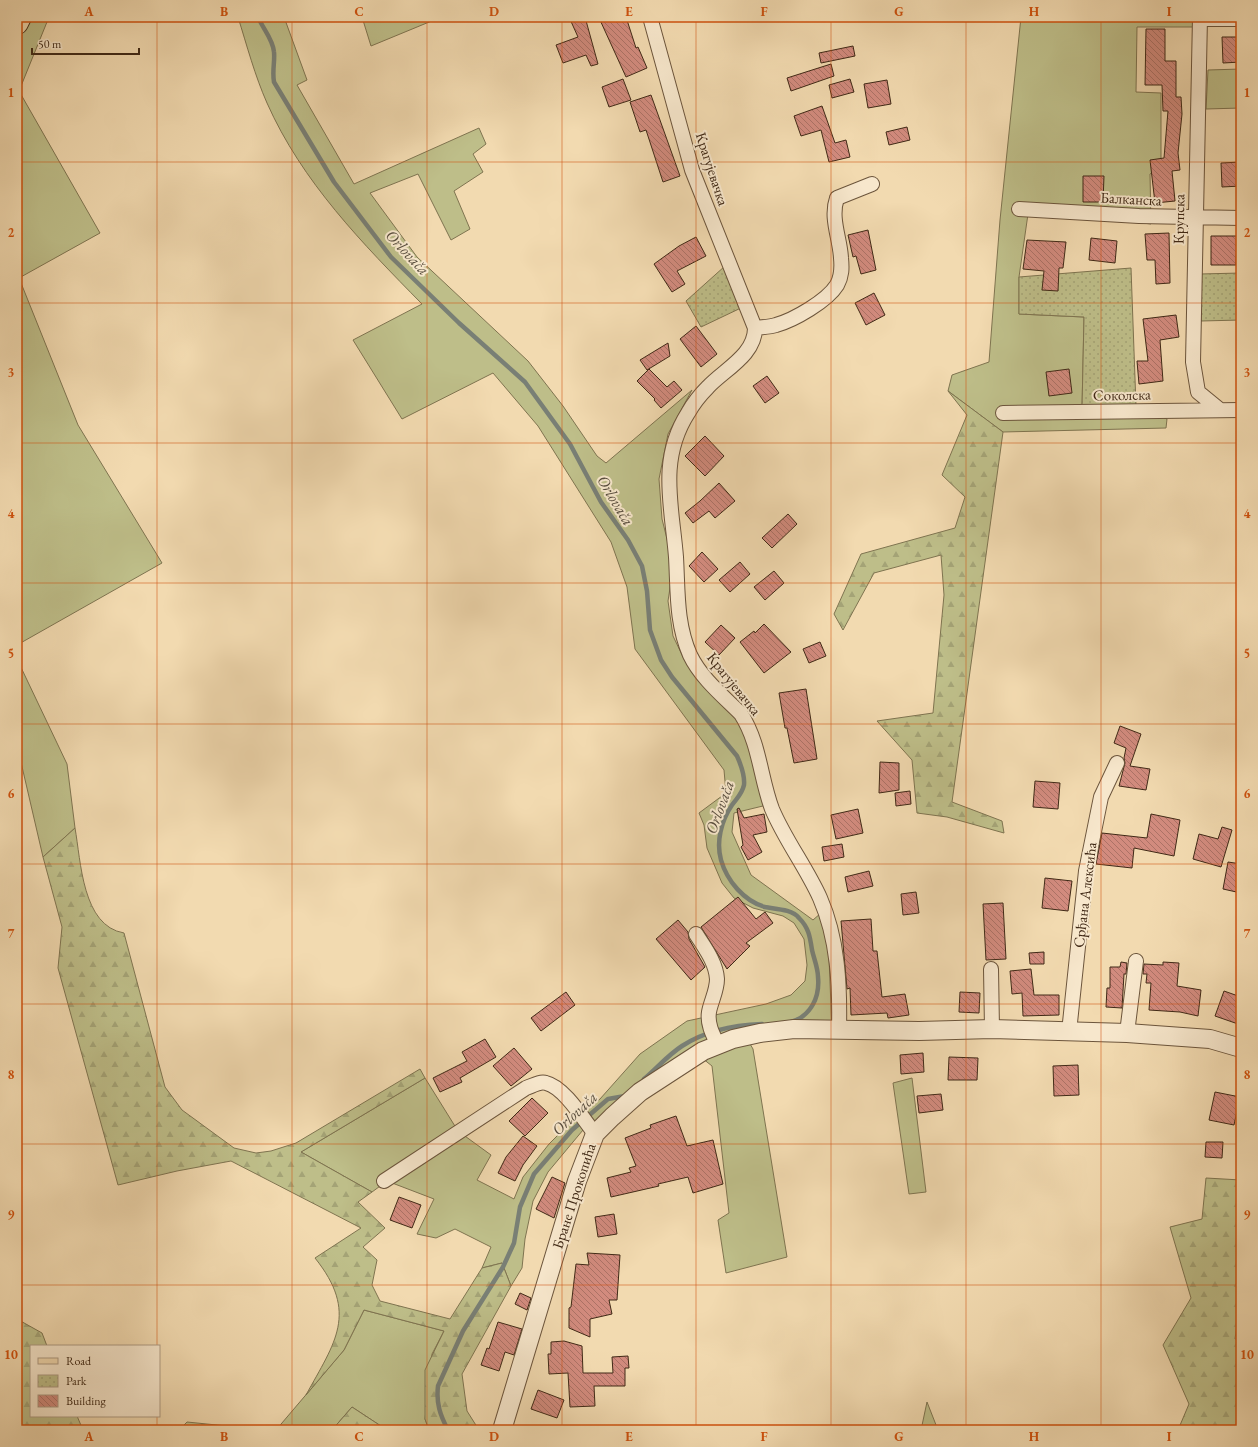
<svg xmlns="http://www.w3.org/2000/svg" width="1258" height="1447" viewBox="0 0 1258 1447" font-family="'EB Garamond',serif">
  <style>
    .grass { fill: #bebe89; stroke: #7f7450 }
    .forest { fill: url(#forest-firs); stroke: #7f7450 }
    .park { fill: url(#park-dots); stroke: #7f7450 }
    .lines { fill: none; stroke-linecap: round; stroke-linejoin: round }
    .stream { stroke: #797f75; stroke-width: 4.5 }
    .building { fill: url(#building-back-hatch); stroke: #402916 }
    .minor-casing { stroke: #6c553c; stroke-width: 16 }
    .tertiary-casing { stroke: #6c553c; stroke-width: 20 }
    .primary-casing { stroke: #402916; stroke-width: 24 }
    .minor { stroke: #f7e7cc; stroke-width: 14 }
    .tertiary { stroke: #f7e7cc; stroke-width: 18 }
    .primary { stroke: #f2dab0; stroke-width: 22 }
    .grid { fill: none; stroke: #cf520e; stroke-width: 1; stroke-opacity: 0.55 }
    .labels { text-anchor: middle; stroke-width: 4; stroke-linejoin: round; paint-order: stroke }
    .street-label { font-size: 15px; fill: #402916; stroke: #f7e7cc }
    .water-label { font-size: 16px; font-style: italic; fill: #584d3e; stroke: #f7e7cc }
    .neatline { fill: none; stroke: #cf520e; stroke-width: 1.5 }
    .grid-label { font-size: 13px; text-anchor: middle; font-weight: bold; fill: #cf520e }
  </style>
  <defs>
    <pattern id="forest-firs" width="22" height="20" patternUnits="userSpaceOnUse"><rect width="22" height="20" fill="#bebe89"/><path d="M5 1l3.5 6h-7zM16 11l3.5 6h-7z" fill="#a4a376"/></pattern>
    <pattern id="park-dots" width="8" height="8" patternUnits="userSpaceOnUse"><rect width="8" height="8" fill="#bebe89"/><path d="M2 2h.1M6 6h.1" fill="none" stroke="#a4a376" stroke-width="1.8" stroke-linecap="round"/></pattern>
    <pattern id="building-back-hatch" width="6" height="6" patternUnits="userSpaceOnUse"><rect width="6" height="6" fill="#d28b7e"/><path d="M-1 5l2 2M0 0l6 6M5-1l2 2" fill="none" stroke="#ac7266"/></pattern>
  </defs>
  <rect width="100%" height="100%" fill="#f2dab0"/>
  <filter id="stains"><feTurbulence type="fractalNoise" baseFrequency=".005" numOctaves="4"/><feColorMatrix values="0 0 0 0 .2 0 0 0 0 .09 0 0 0 0 .02 0 0 0 .5 -.17"/></filter>
  <radialGradient id="worn" r=".72"><stop offset=".6" stop-color="#630" stop-opacity="0"/><stop offset="1" stop-color="#630" stop-opacity=".3"/></radialGradient>
  <path class="grass" d="M29 17H49L19 91 100 233 19 278 78 425 162 563 17 645V45Z
    M238 17H284L307 80 297 85 354 184 479 128 486 144 473 154 483 172 454 191 470 229 451 240 418 174 370 193 417 257 528 361 563 406 597 456 606 463 692 390 668 434 659 479 662 519 670 551 672 575 668 601 673 636 685 661 740 722 752 744 767 805 734 813 732 832 751 875 813 920 821 913 828 933 832 1031 746 1037 753 1049 787 1257 726 1273 718 1220 729 1213 712 1066 697 1054 583 1130 548 1172 533 1201 525 1239 522 1268 511 1286 502 1263 482 1268 491 1247 455 1229 436 1238 417 1234 434 1199 387 1181 372 1192 301 1152 425 1078 458 1131 491 1155 477 1180 514 1199 523 1177 549 1144 566 1127 600 1099 640 1054 687 1021 766 1004 791 995 805 981 807 965 804 939 794 923 783 916 753 908 734 898 722 883 707 848 704 825 699 813 726 793 724 770 635 649 627 587 611 542 538 426 493 373 402 419 353 340 422 304C363 244 302 182 267 103 255 76 247 46 238 17Z
    M362 17H433L434 20 371 46Z
    M1021 17H1193L1194 27H1137L1136 92 1161 93V166L1150 174 1151 224 1103 218 1028 214 1019 277V314L1084 317 1082 408 1136 406 1167 419 1166 428 1003 432 948 391 952 375 989 362 1000 220Z
    M1241 69V108L1206 109 1208 70Z
    M17 659 67 764 75 828 43 857 17 745Z
    M912 1078 926 1192 909 1194 893 1083Z
    M364 1310 444 1331 432 1354 425 1419 429 1430H387L352 1407 332 1430H276L344 1350Z
    M927 1402 938 1430H921Z"/>
  <path class="forest" d="M948 391 1003 432 952 802 1002 821 1004 833 947 817 917 813 912 760 877 721 933 713 944 595 941 555 874 573 843 630 834 614 861 554 955 528 965 497 942 475 967 415Z
    M75 828C81 861 82 926 124 933L165 1087 182 1110 234 1148 256 1153 271 1151 296 1143 420 1069 425 1078 301 1152 372 1192 358 1202 385 1228 363 1247 377 1260 372 1285 380 1301 450 1319 482 1268 502 1263 511 1286 462 1374 467 1411 479 1430H429L425 1419V1370L444 1331 364 1310 344 1350 306 1395C335 1342 359 1313 315 1258L361 1228 231 1161 177 1171 118 1185 58 968 62 927 43 857Z
    M1206 1178 1241 1180V1294L1235 1339 1241 1338V1430H1178L1189 1404 1163 1345 1191 1298 1170 1227 1202 1219Z
    M17 1319 42 1333 47 1346H31V1416H77L83 1430H17Z
    M352 1407 387 1430H332Z
    M187 1422 266 1430H179Z"/>
  <path class="park" d="M725 266 743 307 701 327 686 301Z
    M1131 268 1136 406 1082 408 1084 317 1019 314V277Z
    M1241 273V320L1201 321 1200 274Z"/>
  <g class="lines">
    <path class="stream" d="M258 17C263 29 273 39 274 52 275 62 272 71 274 82L334 182 391 257 459 323 525 382 570 444 601 502 628 540 642 566 647 591 650 630 661 660 672 677 737 756C741 765 745 775 744 785 742 794 737 798 732 805 721 821 716 842 721 860 727 881 744 901 765 907 775 909 792 909 799 918 809 928 810 937 812 950 814 959 818 968 818 977 820 997 811 1016 791 1022
      M644 1079C656 1069 668 1055 682 1046 705 1031 734 1025 762 1024
      M448 1430C440 1415 436 1403 438 1386L463 1331 503 1267 514 1243 520 1207 534 1174 572 1130 608 1099 625 1096"/>
  </g>
  <path class="building" d="M569 17H585L598 64 591 66 586 55 563 63 556 45 578 37Z
    M610 17H626L636 48 638 47 647 68 626 77 600 20Z
    M1146 29H1165V61H1176V97H1181L1182 114 1178 153 1180 170 1172 171 1175 201 1155 203 1150 160 1164 158 1168 111H1163L1162 85H1145Z
    M1222 37H1241V62L1223 63Z
    M853 46 855 56 821 63 819 53Z
    M831 64 834 76 791 91 787 78Z
    M623 79 631 100 609 107 602 87Z
    M850 79 854 92 832 98 829 85Z
    M887 80 891 104 868 108 864 84Z
    M651 95 680 176 663 182 646 130 640 132 630 102Z
    M822 106 835 143 846 140 850 157 829 162 821 130 801 136 794 116Z
    M907 127 910 140 889 145 886 132Z
    M1241 162V186L1222 187 1221 163Z
    M1083 176H1104L1103 202H1083Z
    M868 230 876 270 861 274 856 256 853 257 848 235Z
    M1169 233 1170 283 1156 284 1155 260H1147L1145 234Z
    M1211 236H1237L1236 265H1211Z
    M696 237 706 256 677 271 685 284 672 292 654 264 679 246Z
    M1091 238 1117 241 1115 263 1089 260Z
    M1027 240 1066 242 1063 268H1059L1058 291 1042 290 1044 271 1023 269Z
    M874 293 885 315 866 325 855 303Z
    M1176 315 1179 337 1160 340 1163 381 1139 384 1137 361H1148L1143 319Z
    M696 326 717 354 701 367 680 339Z
    M668 343 670 356 647 370 640 360Z
    M649 369 667 387 674 381 682 390 661 408 654 400 655 399 637 381Z
    M1069 369 1072 393 1049 396 1046 372Z
    M767 376 779 393 765 403 753 386Z
    M705 436 724 456 705 476 685 456Z
    M719 483 735 501 715 518 709 511 693 523 685 513 700 501Z
    M788 514 797 524 772 548 762 538Z
    M702 552 718 569 704 582 689 566Z
    M740 562 750 574 730 592 719 580Z
    M774 571 784 583 765 600 754 587Z
    M764 624 791 652 764 673 740 642 754 631 755 633Z
    M721 625 735 638 719 655 705 642Z
    M820 642 826 656 809 663 803 649Z
    M806 689 817 759 794 763 787 728H785L779 693Z
    M1120 726 1141 734 1130 766 1150 769 1146 790 1119 786 1125 763 1124 758 1126 748 1114 743Z
    M880 762 899 763V790L879 793Z
    M1035 781 1060 783 1058 809 1033 807Z
    M910 791 911 804 896 806 895 793Z
    M739 808 744 818 764 814 767 832 753 835 762 852 748 860 741 847 743 845 737 809Z
    M858 809 863 833 836 839 831 815Z
    M1151 814 1180 820 1174 856 1134 848 1132 868 1096 864 1102 833 1147 838Z
    M1222 827 1232 830 1221 867 1193 859 1199 834 1218 839Z
    M842 844 844 857 824 861 822 847Z
    M1228 862 1241 864V893L1223 889Z
    M869 871 873 886 848 892 845 877Z
    M1045 878 1072 881 1068 911 1042 908Z
    M916 892 919 913 903 915 901 894Z
    M738 897 756 919 765 912 773 923 746 943 750 946 727 969 701 927Z
    M1003 903 1006 959 986 960 983 904Z
    M871 919 873 951H877L882 997 905 994 909 1015 888 1018 887 1013 851 1015 850 988 847 989 841 921Z
    M678 920 688 932 689 939 705 967 691 980 656 939Z
    M1044 952V964H1030L1029 953Z
    M1121 962 1127 963 1126 974H1124L1122 1008 1106 1007 1107 988H1110V967H1120Z
    M1163 962 1179 963 1177 986 1201 990 1198 1016 1180 1012 1149 1010 1151 983H1146L1147 974H1143L1144 964 1163 965Z
    M1031 969 1034 995H1059V1015L1023 1016 1022 993 1012 994 1010 971Z
    M1224 991 1241 997V1025L1215 1016Z
    M566 992 575 1005 541 1031 531 1018Z
    M960 992 980 993 979 1013 959 1012Z
    M485 1039 496 1057 460 1078 462 1082 440 1092 433 1078 467 1061 462 1052Z
    M514 1048 532 1069 511 1086 493 1066Z
    M923 1053 924 1072 901 1074 900 1055Z
    M949 1057 978 1058 977 1080H948Z
    M1078 1065 1079 1095 1054 1096 1053 1066Z
    M1215 1092 1240 1097 1234 1125 1209 1120Z
    M941 1094 943 1110 919 1113 917 1096Z
    M532 1098 548 1113 525 1136 509 1121Z
    M676 1116 687 1146 713 1140 723 1184 693 1193 688 1177 658 1184 659 1186 611 1197 607 1178 631 1172 629 1168 636 1166 625 1138 651 1128 650 1125Z
    M523 1136 537 1146 523 1165 515 1181 498 1173 506 1157Z
    M1206 1142H1223L1222 1158 1205 1157Z
    M552 1177 565 1183 554 1218 536 1209Z
    M399 1197 421 1205 412 1228 390 1220Z
    M614 1214 617 1234 598 1237 595 1217Z
    M587 1253 620 1255 617 1300H609L612 1314 590 1319V1337L569 1328V1308L571 1307 576 1264 589 1265Z
    M520 1293 531 1298 527 1310 515 1304Z
    M498 1322 522 1329 514 1355 505 1352 499 1371 481 1365 487 1348 489 1349Z
    M564 1341 582 1346 583 1373H613L612 1357 628 1356 629 1368H625V1386H594L595 1406 570 1407 568 1373 549 1374 548 1354H551V1342Z
    M538 1390 564 1400 557 1418 531 1409Z"/>
  <g class="lines">
    <defs>
      <path id="minor" d="M650 17 692 170 755 328C755 355 725 369 708 387 700 395 693 404 688 413 658 460 672 506 676 557 678 591 676 623 690 655 701 678 723 696 741 714 760 744 760 777 772 809 785 840 806 867 820 898 838 939 840 985 839 1029
        M1200 17 1193 362 1198 392 1220 410
        M1200 19H1241
        M1019 209 1139 216 1241 218
        M755 328C762 327 770 327 776 325 794 320 827 301 837 285 842 276 842 268 841 258 840 238 830 218 837 198L872 184
        M1003 413 1241 410
        M696 934C704 947 716 962 717 979 717 991 711 1001 709 1012 707 1024 713 1035 718 1045
        M991 969 992 1029
        M1069 1032 1086 871 1101 797 1117 763
        M1127 1033 1136 961
        M384 1181 526 1088C532 1086 540 1081 546 1083 564 1087 584 1120 595 1134"/>
      <path id="tertiary" d="M502 1430 577 1181 595 1134 612 1117 640 1092 703 1051 733 1039 760 1033 794 1029 919 1031 992 1029 1127 1033 1210 1039 1241 1048"/>
      <path id="primary" d="M17 23 20 17"/>
    </defs>
    <use href="#minor" class="minor-casing"/>
    <use href="#tertiary" class="tertiary-casing"/>
    <use href="#primary" class="primary-casing"/>
    <use href="#minor" class="minor"/>
    <use href="#tertiary" class="tertiary"/>
    <use href="#primary" class="primary"/>
  </g>
  <path class="grid" d="M157 17V1346M292 17V1430M427 17V1430M562 17V1430M696 17V1430M831 17V1430M966 17V1430M1101 17V1430M17 162H1241M17 303H1241M17 443H1241M17 583H1241M17 724H1241M17 864H1241M17 1004H1241M17 1144H1241M17 1285H1241M157 1416V1430"/>
  <g class="labels">
    <g class="street-label">
      <text transform="translate(712 169) rotate(72)" y="5">Крагујевачка</text>
      <text transform="translate(1131 199) rotate(3)" y="5">Балканска</text>
      <text transform="translate(1179 219) rotate(-89)" y="5">Крупска</text>
      <text transform="translate(1122 395) rotate(-1)" y="5">Соколска</text>
      <text transform="translate(734 684) rotate(51)" y="5">Крагујевачка</text>
      <text transform="translate(1085 895) rotate(-83)" y="5">Срђана Алексића</text>
      <text transform="translate(574 1196) rotate(-72)" y="5">Бране Прокопића</text>
    </g>
    <g class="water-label">
      <text transform="translate(408 252) rotate(47)" y="6">Orlovača</text>
      <text transform="translate(616 500) rotate(59)" y="6">Orlovača</text>
      <text transform="translate(719 807) rotate(-70)" y="6">Orlovača</text>
      <text transform="translate(574 1113) rotate(-43)" y="6">Orlovača</text>
    </g>
  </g>
  <rect width="1258" height="1447" fill="none" stroke="#f2dab0" stroke-width="44"/>
  <rect x="30" y="1345" width="130" height="72" fill="#f7e7cc" stroke="#ae9b83"/>
  <rect x="38" y="1358" width="20" height="6" fill="#f2dab0" stroke="#ae9b83"/>
  <text x="66" y="1365" font-size="12" fill="#402916">Road</text>
  <rect x="38" y="1375" width="20" height="12" fill="url(#park-dots)" stroke="#ae9b83"/>
  <text x="66" y="1385" font-size="12" fill="#402916">Park</text>
  <rect x="38" y="1395" width="20" height="12" fill="url(#building-back-hatch)" stroke="#ae9b83"/>
  <text x="66" y="1405" font-size="12" fill="#402916">Building</text>
  <path d="M32 48v6h107v-6" fill="none" stroke="#402916" stroke-width="2"/>
  <text x="38" y="48" font-size="12" fill="#402916" stroke="#f7e7cc" stroke-width="3" paint-order="stroke">50 m</text>
  <rect x="22" y="22" width="1214" height="1403" class="neatline"/>
  <g class="grid-label">
    <text x="89" y="16">A</text>
    <text x="224" y="16">B</text>
    <text x="359" y="16">C</text>
    <text x="494" y="16">D</text>
    <text x="629" y="16">E</text>
    <text x="764" y="16">F</text>
    <text x="899" y="16">G</text>
    <text x="1034" y="16">H</text>
    <text x="1169" y="16">I</text>
    <text x="11" y="97">1</text>
    <text x="1247" y="97">1</text>
    <text x="11" y="237">2</text>
    <text x="1247" y="237">2</text>
    <text x="11" y="377">3</text>
    <text x="1247" y="377">3</text>
    <text x="11" y="518">4</text>
    <text x="1247" y="518">4</text>
    <text x="11" y="658">5</text>
    <text x="1247" y="658">5</text>
    <text x="11" y="798">6</text>
    <text x="1247" y="798">6</text>
    <text x="11" y="938">7</text>
    <text x="1247" y="938">7</text>
    <text x="11" y="1079">8</text>
    <text x="1247" y="1079">8</text>
    <text x="11" y="1219">9</text>
    <text x="1247" y="1219">9</text>
    <text x="11" y="1359">10</text>
    <text x="1247" y="1359">10</text>
    <text x="89" y="1441">A</text>
    <text x="224" y="1441">B</text>
    <text x="359" y="1441">C</text>
    <text x="494" y="1441">D</text>
    <text x="629" y="1441">E</text>
    <text x="764" y="1441">F</text>
    <text x="899" y="1441">G</text>
    <text x="1034" y="1441">H</text>
    <text x="1169" y="1441">I</text>
  </g>
  <rect width="100%" height="100%" filter="url(#stains)"/>
  <rect width="100%" height="100%" fill="url(#worn)"/>
</svg>
